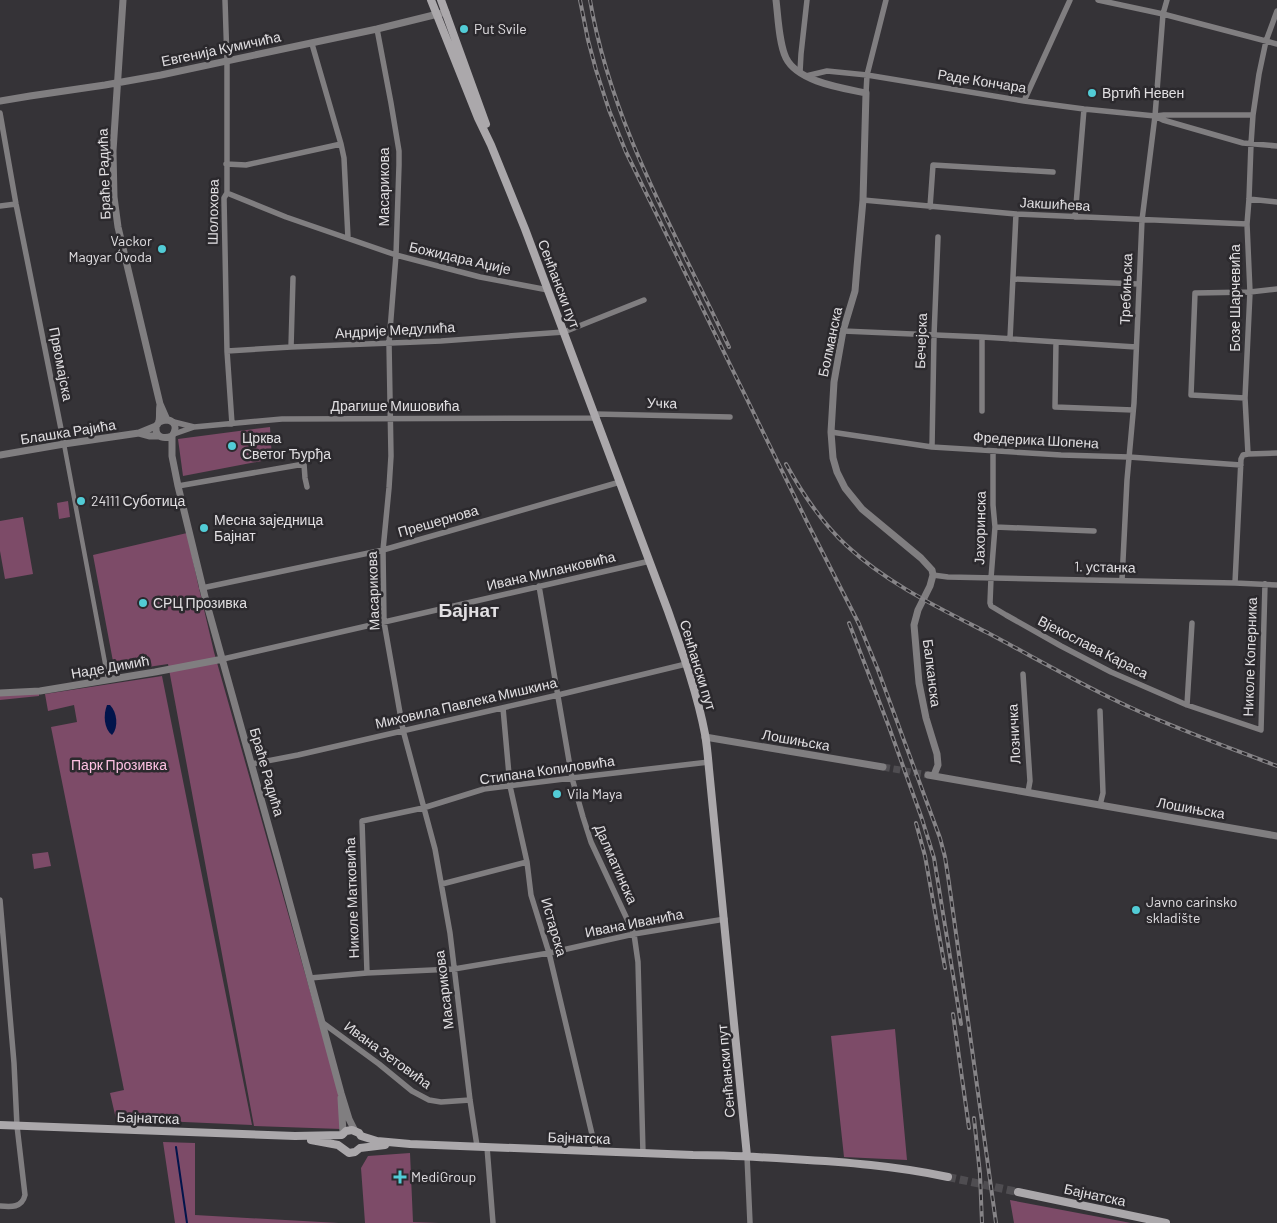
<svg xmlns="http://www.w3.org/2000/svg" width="1277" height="1223" viewBox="0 0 1277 1223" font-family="Barlow,sans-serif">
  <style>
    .green { fill: #7d4b68 }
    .water { fill: #02144b }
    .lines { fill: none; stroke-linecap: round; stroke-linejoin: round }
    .stream { stroke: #02144b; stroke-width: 2 }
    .tertiary-tunnel { stroke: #4f4d51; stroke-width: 7; stroke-dasharray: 7 3.5; stroke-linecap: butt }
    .secondary-tunnel { stroke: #4f4d51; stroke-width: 8; stroke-dasharray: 8 4; stroke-linecap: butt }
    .pedestrian { stroke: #807e80; stroke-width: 4.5 }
    .minor { stroke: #807e80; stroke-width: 5.5 }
    .tertiary { stroke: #807e80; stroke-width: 7 }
    .secondary { stroke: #aba8ab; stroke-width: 8 }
    .rail-casing { stroke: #868487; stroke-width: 4 }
    .rail { stroke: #2b292d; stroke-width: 2; stroke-dasharray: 5.5; stroke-linecap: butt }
    .poi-dot { fill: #52ccd6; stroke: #2b292d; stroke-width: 2 }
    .labels { text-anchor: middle; stroke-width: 5; stroke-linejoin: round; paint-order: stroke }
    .poi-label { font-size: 14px; fill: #e1dfe2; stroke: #2b292d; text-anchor: start }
    .street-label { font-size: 14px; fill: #e1dfe2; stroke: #2b292d }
    .park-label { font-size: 14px; fill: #fec2e3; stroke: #2b292d }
    .district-label { font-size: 19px; font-weight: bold; fill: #e1dfe2; stroke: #2b292d }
  </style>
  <rect width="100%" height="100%" fill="#353337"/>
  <path class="green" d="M270 427 272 459 183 476 178 439Z
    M68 501 70 517 59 519 57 503Z
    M23 517 33 574 5 579 0 551V521Z
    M187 533 198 584 214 652 338 1090 341 1129 254 1126 168 664 115 672 93 555Z
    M162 676 252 1125 116 1119 110 1093 124 1090 51 727 77 722 74 705 48 711 45 694Z
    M39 693V696L0 700V696Z
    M48 852 51 866 34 869 32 854Z
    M895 1029 907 1160 844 1157 831 1036Z
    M163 1142 195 1143V1215L339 1223H175Z
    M410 1153 413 1222 439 1223H365L361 1168 368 1156Z
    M1010 1200 1131 1223H1014Z"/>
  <path class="water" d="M107 705H110C117 712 119 727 112 735 104 729 103 715 107 705Z"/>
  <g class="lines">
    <path class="stream" d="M176 1147 187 1223"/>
    <path class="tertiary-tunnel" d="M883 767 928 775"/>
    <path class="secondary-tunnel" d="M948 1177 1018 1192"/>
    <path class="pedestrian" d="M64 444 108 679"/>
    <path class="minor" d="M225 0 227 61V193L224 198 227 351 232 424
      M1098 0 1163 14 1277 44
      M377 29 391 103 399 151V165L396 255 389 343 391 456 389 488 383 550 384 622 403 730 435 849 450 933 470 1100 477 1146
      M312 44 341 144 344 158 348 238
      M800 72 801 54 807 0
      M806 76 827 71 867 75 1024 101 1084 109 1155 116 1164 115H1253
      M866 93 867 75 886 0
      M1024 101 1070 0
      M0 113 16 204 64 444
      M1155 116 1163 120 1243 143 1277 146
      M226 164 246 165 341 144
      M227 193 286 217 396 255 480 277 548 290
      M1249 199 1277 202
      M863 200 1016 214 1247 224
      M0 206 16 204
      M930 207 933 165 1053 172
      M1075 217 1084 109
      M1013 279 1138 284
      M843 331 982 337 1136 347
      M982 337V411
      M1010 339 1016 214
      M1056 342 1055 407 1133 410
      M291 347 293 278
      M227 351 291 347 441 341 564 332 644 300
      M1245 398 1191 395 1195 293 1250 292 1277 289
      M595 414 730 417
      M170 421 194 427
      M831 432 932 447 1061 455 1129 457 1241 465
      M174 434 194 427 282 419 596 418
      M932 447 934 336 938 237
      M993 451V505L995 527 991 578 990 603 991 606 1006 615 1061 646 1111 672 1187 705 1261 730 1265 584
      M1248 454 1277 453
      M178 486 304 464 305 478 307 487
      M995 527 1094 531
      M933 575 948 577 1235 583 1277 585
      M1122 580 1127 480 1134 403 1142 220 1155 116 1163 14 1167 0
      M1235 583 1241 459 1243 455 1248 454 1245 398 1250 292 1247 224 1249 199 1251 144 1253 115 1259 74 1266 41 1277 11
      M539 586 572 778 583 817 591 842 634 934 638 962 643 1153
      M202 588 383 550 620 482
      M223 659 650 561
      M1023 674 1030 781 1028 792
      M1187 705 1192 623
      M503 708 510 786 527 862 531 895 549 953 596 1151
      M1100 711 1103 793 1100 805
      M251 764 298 755 558 695 686 664
      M442 884 527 862
      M0 900 14 1063 17 1126 25 1195C22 1208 11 1207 0 1206
      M367 973 362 821 423 808 484 789 572 778 709 762
      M310 978 367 973 454 969 549 953 634 934 725 919
      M323 1023 379 1064 412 1091 429 1100 441 1102 470 1100
      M487 1147 493 1223
      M747 1156 750 1223"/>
    <path class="tertiary" d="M123 0 113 151 114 197 118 227 160 404 167 420
      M776 0C778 16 779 44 786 58 798 82 842 88 866 93L863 200 857 267 855 291 843 331 834 382 831 432 833 458 837 472 845 488 862 509 921 558 932 570 933 575 930 586 918 610 914 625 919 683 926 718 937 754 938 765 934 775
      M0 101 30 96 105 85 161 75 377 29 446 12
      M159 422C171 416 180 425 172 436 165 439 156 438 156 429 156 422 157 428 159 421 160 417 159 410 160 405
      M139 433 150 436H159
      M172 436V456L178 486 206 601 278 860 341 1093 349 1119 355 1131
      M0 455 64 444 139 433 156 426
      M0 693 40 691 155 672 223 659
      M705 737 883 767
      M928 775 1277 836
      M341 1098 343 1133"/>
    <path class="secondary" d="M431 0 478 118 491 145 525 229 668 611C682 651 697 692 705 734 707 746 708 757 709 769L747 1156
      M441 0 486 124
      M0 1125 295 1136 342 1135 346 1131 352 1130 359 1133 361 1136 377 1141 410 1144 693 1155C726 1155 759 1157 792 1159 845 1162 897 1166 948 1177
      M311 1140 338 1145 349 1153 355 1152 360 1148 385 1145
      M1018 1192 1166 1223"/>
    <defs>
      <path id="rail" d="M580 0 588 40 596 70 609 110 626 152 808 524 859 624 878 670 940 838 945 857 949 883 996 1223
        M590 0C611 124 676 234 729 347
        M786 464C802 493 822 523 847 546 888 584 939 608 988 633 1037 659 1085 687 1136 710 1182 731 1230 748 1277 766
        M849 623 889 727 922 819 934 858 961 1024
        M916 823 925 856 945 968
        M953 1014 969 1128
        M974 1118 980 1174 982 1223"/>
    </defs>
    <use href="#rail" class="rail-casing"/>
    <use href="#rail" class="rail"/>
  </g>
  <g class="poi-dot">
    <circle cx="464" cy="29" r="5"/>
    <circle cx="1092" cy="93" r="5"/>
    <circle cx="162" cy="249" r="5"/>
    <circle cx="232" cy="446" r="5"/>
    <circle cx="81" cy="501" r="5"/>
    <circle cx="204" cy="528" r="5"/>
    <circle cx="143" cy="603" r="5"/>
    <circle cx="557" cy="794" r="5"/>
    <circle cx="1136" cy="910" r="5"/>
    <path d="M397.5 1169.5h5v5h5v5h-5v5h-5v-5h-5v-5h5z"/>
  </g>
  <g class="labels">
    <g class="poi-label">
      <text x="474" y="34">Put Svile</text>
      <text x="1102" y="98">Вртић Невен</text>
      <text x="152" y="246" text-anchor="end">Vackor<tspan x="152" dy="16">Magyar Óvoda</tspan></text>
      <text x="242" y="443">Црква<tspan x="242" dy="16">Светог Ђурђа</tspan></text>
      <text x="91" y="506">24111 Суботица</text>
      <text x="214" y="525">Месна заједница<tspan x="214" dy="16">Бајнат</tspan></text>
      <text x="153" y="608">СРЦ Прозивка</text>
      <text x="567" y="799">Vila Maya</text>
      <text x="1146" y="907">Javno carinsko<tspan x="1146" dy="16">skladište</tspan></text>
      <text x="411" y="1182">MediGroup</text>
    </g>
    <g class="street-label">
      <text transform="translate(221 49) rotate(-12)" y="5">Евгенија Кумичића</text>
      <text transform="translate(982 81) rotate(9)" y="5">Раде Кончара</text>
      <text transform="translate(104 174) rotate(-92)" y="5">Браће Радића</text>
      <text transform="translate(384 187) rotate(-90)" y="5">Масарикова</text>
      <text transform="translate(1055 204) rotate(3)" y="5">Јакшићева</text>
      <text transform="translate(213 212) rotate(-89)" y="5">Шолохова</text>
      <text transform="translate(460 258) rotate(13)" y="5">Божидара Аџије</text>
      <text transform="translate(559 284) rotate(69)" y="5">Сенћански пут</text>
      <text transform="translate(1126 289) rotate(-88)" y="5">Требињска</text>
      <text transform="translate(1235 298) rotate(-90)" y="5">Бозе Шарчевића</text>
      <text transform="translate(395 330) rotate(-3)" y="5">Андрије Медулића</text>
      <text transform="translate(921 341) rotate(-88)" y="5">Бечејска</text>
      <text transform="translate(830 342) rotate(-78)" y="5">Болманска</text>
      <text transform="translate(61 364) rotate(79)" y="5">Првомајска</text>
      <text transform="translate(662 403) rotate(1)" y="5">Учка</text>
      <text x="395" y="411">Драгише Мишовића</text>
      <text transform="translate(68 432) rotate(-9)" y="5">Блашка Рајића</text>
      <text transform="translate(1036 440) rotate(3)" y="5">Фредерика Шопена</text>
      <text transform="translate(438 521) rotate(-16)" y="5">Прешернова</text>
      <text transform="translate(980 528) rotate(-89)" y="5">Јахоринска</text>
      <text transform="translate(1105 567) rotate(1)" y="5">1. устанка</text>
      <text transform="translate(551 571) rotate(-13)" y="5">Ивана Миланковића</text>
      <text transform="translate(373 591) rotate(-92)" y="5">Масарикова</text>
      <text transform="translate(1093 647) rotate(27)" y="5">Вјекослава Караса</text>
      <text transform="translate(1250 657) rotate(-88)" y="5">Николе Коперника</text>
      <text transform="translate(698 665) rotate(73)" y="5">Сенћански пут</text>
      <text transform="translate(110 667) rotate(-10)" y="5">Наде Димић</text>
      <text transform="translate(932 673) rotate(83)" y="5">Балканска</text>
      <text transform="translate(466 703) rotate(-13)" y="5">Миховила Павлека Мишкина</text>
      <text transform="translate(1014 734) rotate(-93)" y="5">Лозничка</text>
      <text transform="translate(796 740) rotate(10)" y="5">Лошињска</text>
      <text transform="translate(547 770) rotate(-8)" y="5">Стипана Копиловића</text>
      <text transform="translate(267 772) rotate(74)" y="5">Браће Радића</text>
      <text transform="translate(1191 808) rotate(10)" y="5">Лошињска</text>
      <text transform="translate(616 864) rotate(66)" y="5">Далматинска</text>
      <text transform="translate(352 898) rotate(-92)" y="5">Николе Матковића</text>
      <text transform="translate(634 923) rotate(-11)" y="5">Ивана Иванића</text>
      <text transform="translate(554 927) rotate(74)" y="5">Истарска</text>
      <text transform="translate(444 990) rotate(-97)" y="5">Масарикова</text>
      <text transform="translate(388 1055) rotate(36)" y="5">Ивана Зетовића</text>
      <text transform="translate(726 1071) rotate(-95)" y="5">Сенћански пут</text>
      <text transform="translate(148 1118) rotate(2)" y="5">Бајнатска</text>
      <text transform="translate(579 1138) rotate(2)" y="5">Бајнатска</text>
      <text transform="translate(1095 1195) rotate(12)" y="5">Бајнатска</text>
    </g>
    <g class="park-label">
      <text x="119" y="770">Парк Прозивка</text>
    </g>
    <g class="district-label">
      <text x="469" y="617">Бајнат</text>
    </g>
  </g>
</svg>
